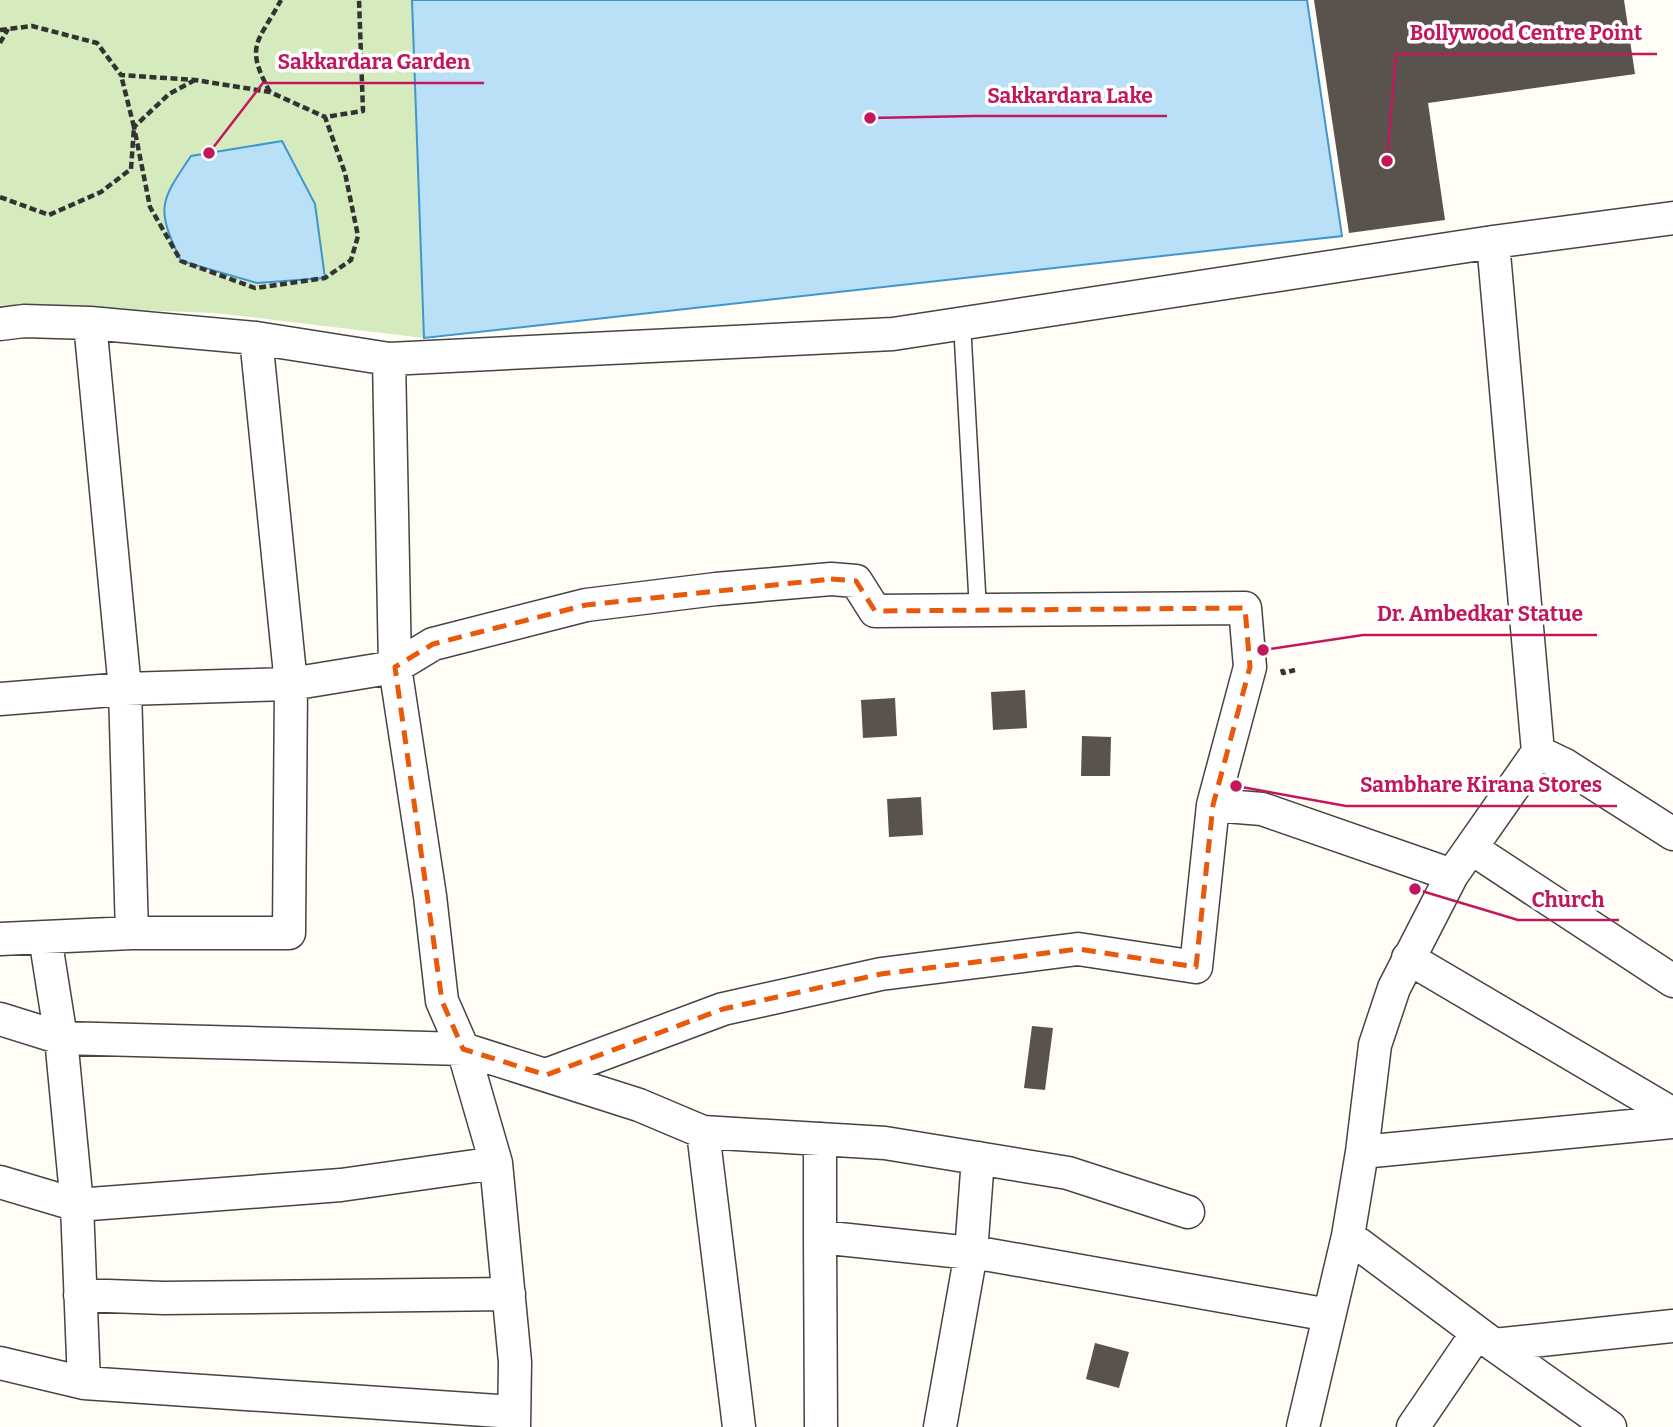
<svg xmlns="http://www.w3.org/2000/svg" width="1673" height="1427" viewBox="0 0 1673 1427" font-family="Bitter,serif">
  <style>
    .green { fill: #d5ebbd }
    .water { fill: #b9e0f7; stroke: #3f96cf; stroke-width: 2 }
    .building { fill: #5a524d }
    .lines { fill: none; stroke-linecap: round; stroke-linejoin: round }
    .service-casing { stroke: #444; stroke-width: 19 }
    .minor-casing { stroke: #444; stroke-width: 35 }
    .path { stroke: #333; stroke-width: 4.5; stroke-dasharray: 7 3.5; stroke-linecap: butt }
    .service { stroke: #fff; stroke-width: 16 }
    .minor { stroke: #fff; stroke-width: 32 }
    .marked { fill: none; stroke: #e8590c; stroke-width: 5; stroke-dasharray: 14 9; stroke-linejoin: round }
    .leader { fill: none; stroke: #c2185b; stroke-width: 2.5 }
    .callout-dot { fill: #c2185b; stroke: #fff; stroke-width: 2.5 }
    .callout-label { font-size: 21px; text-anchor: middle; font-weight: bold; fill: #c2185b; stroke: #fff; stroke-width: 7; stroke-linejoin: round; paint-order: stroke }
  </style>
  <rect width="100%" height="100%" fill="#fffdf5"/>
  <path class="green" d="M0 0H412L424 338 216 313 0 305Z"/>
  <path class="water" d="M412 0H1307L1342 236 424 338Z
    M282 141 315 204 325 278 257 283 181 261C156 208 159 203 191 156Z"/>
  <path class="building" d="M1314 0H1624L1635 74 1428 103 1445 220 1349 233Z
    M1025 690 1027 728 993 730 991 692Z
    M895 698 897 736 863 738 861 700Z
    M1082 736 1111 737 1110 776H1081Z
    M921 797 923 835 889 837 887 799Z
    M1032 1026 1053 1028 1045 1090 1024 1088Z
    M1095 1343 1129 1352 1119 1388 1086 1379Z"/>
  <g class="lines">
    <defs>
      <path id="service" d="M962 323 978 610"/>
      <path id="minor" d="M1493 242 1538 752 1565 765 1673 834
        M0 324 24 321 90 323 256 338 389 359 893 334 1493 242 1673 218
        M389 359 395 667 430 896 442 1001 463 1049 639 1105 703 1132 739 1427
        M0 699 125 689 291 684 395 667 433 644 586 605 716 589 831 579 856 581 875 611 1245 608 1250 667 1213 805 1262 809 1452 875
        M1471 848 1673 981
        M132 933H289L291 684 256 338
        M45 937 61 1038 77 1205 84 1383
        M0 939 132 933 125 689 90 323
        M1408 958 1673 1114
        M0 1019 61 1038 463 1049 496 1163 515 1362 514 1427
        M546 1075 723 1009 881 974 1078 949 1196 967 1213 805
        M703 1132 885 1143 1068 1173 1188 1212
        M820 1139V1237L990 1255 1329 1315
        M1362 1152 1375 1045 1394 988 1452 875 1538 752
        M0 1182 77 1205 341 1185 496 1163
        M1348 1236 1494 1345 1673 1326
        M820 1237 821 1427
        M80 1295 164 1298 509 1294
        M1494 1345 1610 1427
        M0 1363 84 1383 514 1412
        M940 1427 971 1253 978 1158
        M1303 1427 1348 1236 1362 1152 1673 1122
        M1413 1427 1477 1333"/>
    </defs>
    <use href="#service" class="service-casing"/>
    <use href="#minor" class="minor-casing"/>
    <path class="path" d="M0 30 32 26 97 43 121 75 195 80 270 92 325 117
      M0 43 8 29
      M195 80 169 94 134 127 150 207 181 261 255 288 325 278 351 260 358 236 345 173 325 117 363 111 359 0
      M270 92C244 45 258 43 281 0
      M0 197 49 215 101 192 131 169 134 127 121 75
      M1282 669 1283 673 1295 670"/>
    <use href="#service" class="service"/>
    <use href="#minor" class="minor"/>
  </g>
  <path class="marked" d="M831 579 856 581 875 611 1245 608 1250 667 1213 805 1196 967 1078 949 881 974 723 1009 546 1075 463 1049 442 1001 395 667 433 644 586 605Z"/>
  <path class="leader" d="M1387 161L1396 54H1657M209 153L263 83H484M870 118L974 116H1167M1263 650L1363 635H1597M1236 786L1346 806H1617M1415 889L1518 920H1619"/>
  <g class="callout-dot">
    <circle cx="1387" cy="161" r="7"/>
    <circle cx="209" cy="153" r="7"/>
    <circle cx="870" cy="118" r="7"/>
    <circle cx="1263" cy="650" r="7"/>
    <circle cx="1236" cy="786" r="7"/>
    <circle cx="1415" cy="889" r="7"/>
  </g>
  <g class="callout-label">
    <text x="1526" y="40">Bollywood Centre Point</text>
    <text x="374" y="69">Sakkardara Garden</text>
    <text x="1070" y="103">Sakkardara Lake</text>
    <text x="1480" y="621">Dr. Ambedkar Statue</text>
    <text x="1481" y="792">Sambhare Kirana Stores</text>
    <text x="1568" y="907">Church</text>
  </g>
</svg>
